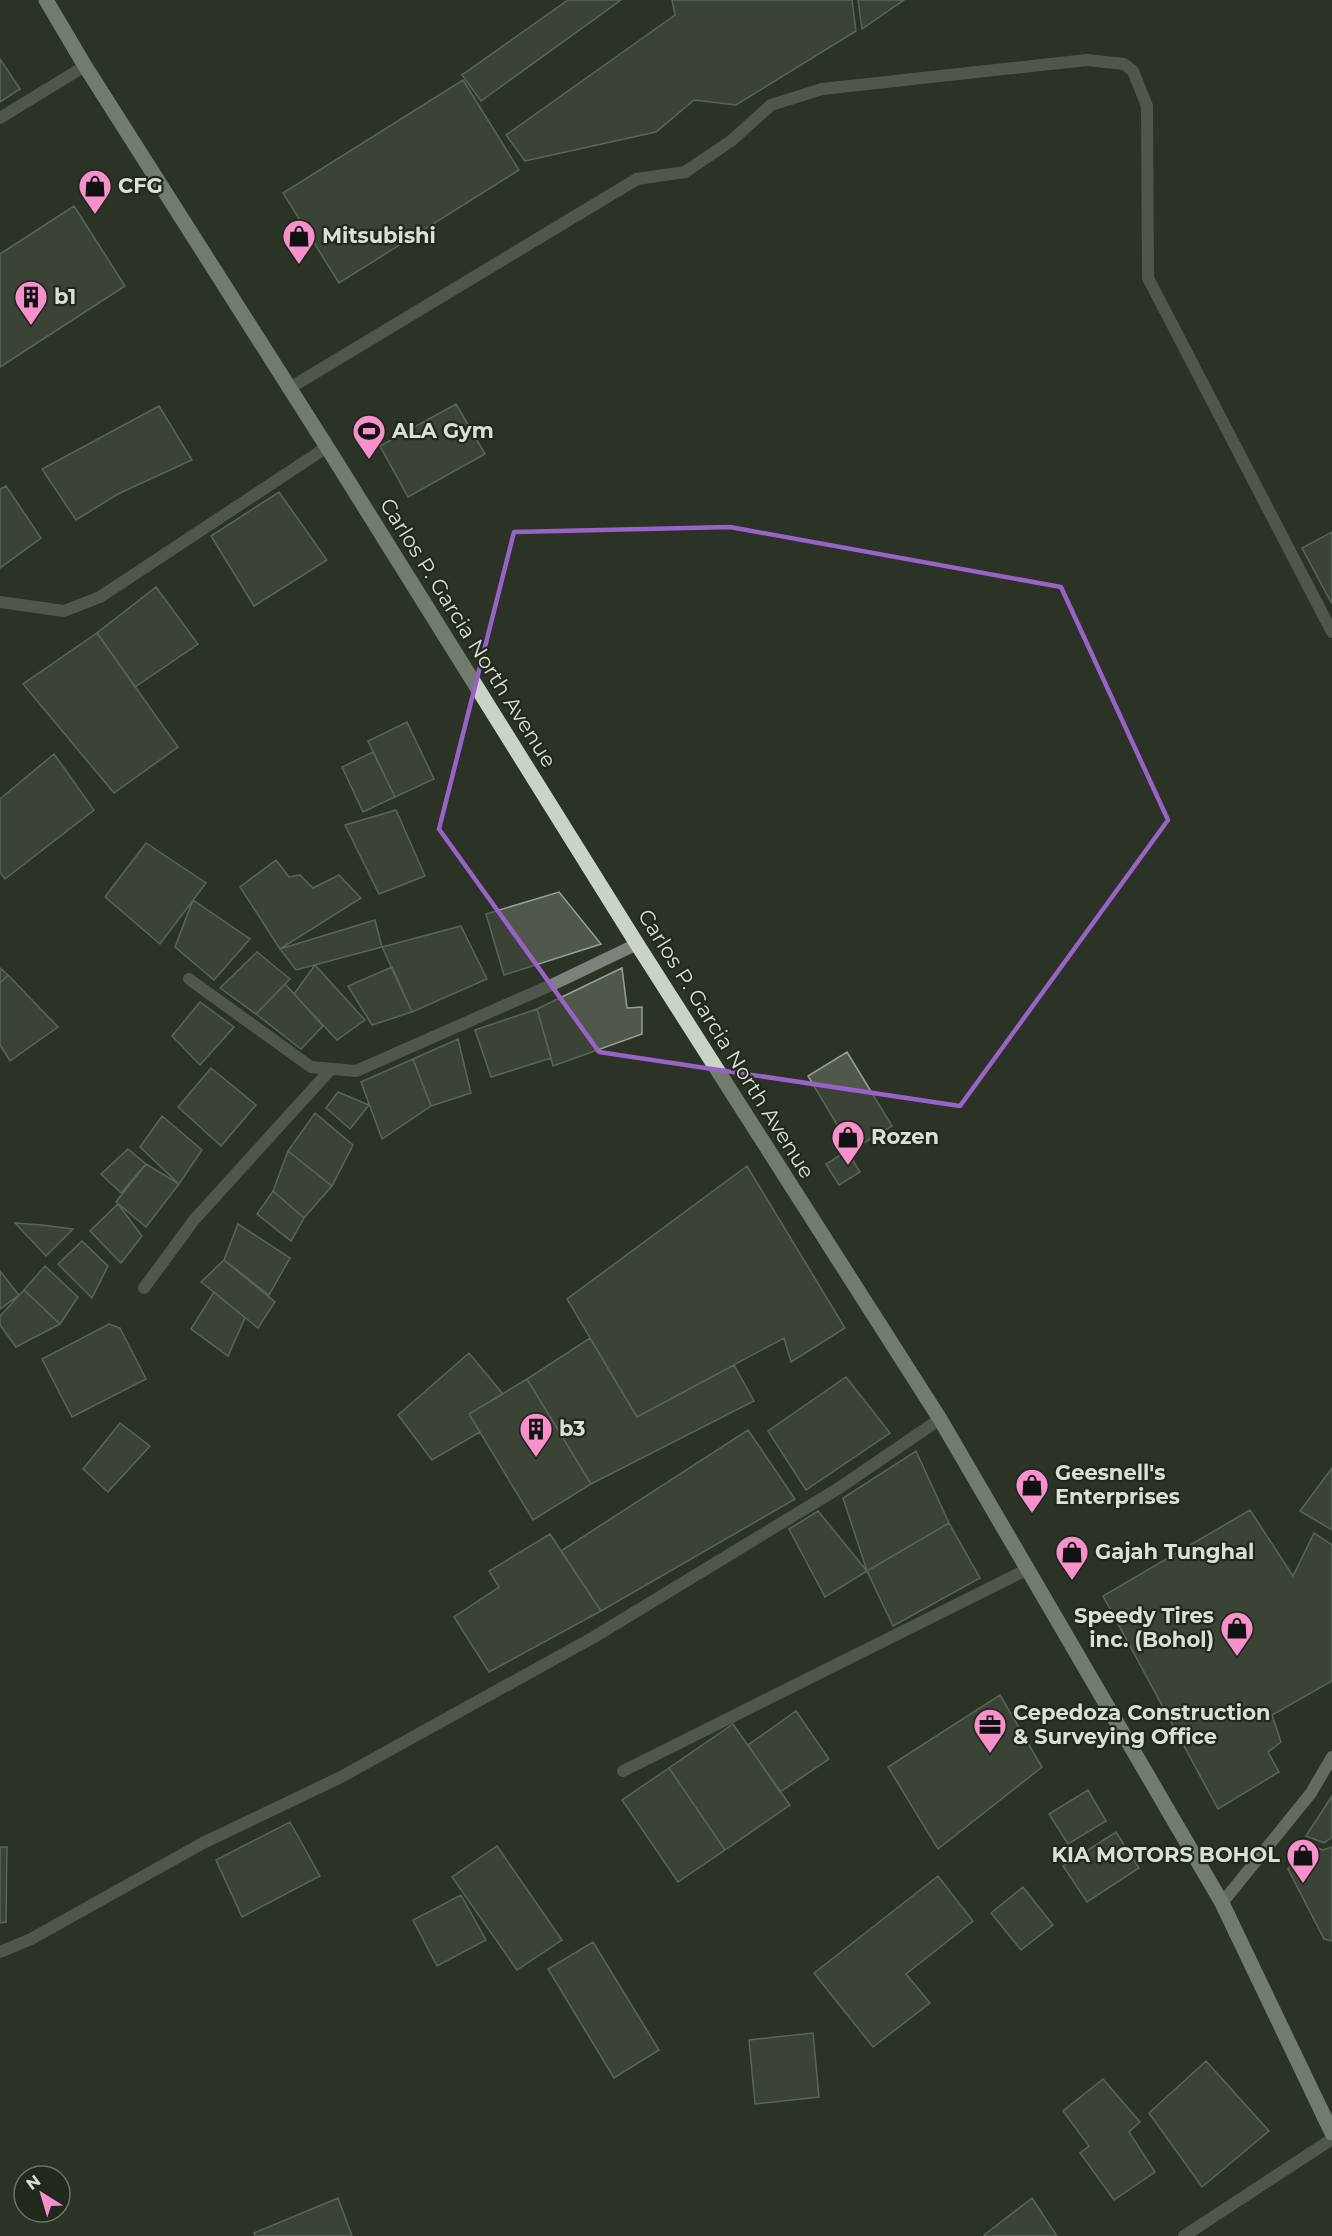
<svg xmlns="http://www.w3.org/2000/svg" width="1332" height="2236" viewBox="0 0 1332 2236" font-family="Montserrat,sans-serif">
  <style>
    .building { fill: #4f584a; stroke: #96a191; stroke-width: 1.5 }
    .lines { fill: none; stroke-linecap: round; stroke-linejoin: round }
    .street { stroke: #7d817b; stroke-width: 12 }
    .secondary { stroke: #a9b0a5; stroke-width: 12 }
    .primary { stroke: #cad4c6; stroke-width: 15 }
    .marked { fill: none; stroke: #9862c6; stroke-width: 4.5; stroke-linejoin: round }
    .labels { text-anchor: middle; stroke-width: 4.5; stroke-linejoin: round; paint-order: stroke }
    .poi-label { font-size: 21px; font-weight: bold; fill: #dae0d7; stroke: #21291c; text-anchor: start }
    .street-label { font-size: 21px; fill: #dae0d7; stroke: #21291c }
  </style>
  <rect width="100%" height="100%" fill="#2a3326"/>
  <path class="building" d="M568 0H621L481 101 462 75Z
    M672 0H852L856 31 736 105 694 100 656 132 525 161 506 135 675 15Z
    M858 0H904L862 29Z
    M0 59 20 89 0 102Z
    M463 80 519 170 339 283 283 193Z
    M74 206 125 286 0 367V254Z
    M456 404 485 454 408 497 380 446Z
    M159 406 192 460 118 494 76 520 42 469Z
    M6 486 41 538 0 568V489Z
    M279 492 327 560 254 606 211 536Z
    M1332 532V604L1302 548Z
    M156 587 198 644 135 687 97 633Z
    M97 633 178 747 114 793 23 684Z
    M407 722 434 779 395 797 368 741Z
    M373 752 395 797 363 812 342 767Z
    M54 754 94 810 5 879 0 872V799Z
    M396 810 425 876 379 894 345 825Z
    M146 843 206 883 160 944 105 897Z
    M276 860 289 877 300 875 313 888 339 875 361 898 280 949 240 887Z
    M559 892 601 944 504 975 486 914Z
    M193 900 250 939 214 980 175 947Z
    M375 920 382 947 296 970 280 949Z
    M461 926 487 979 412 1012 382 947Z
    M257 952 290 979 256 1014 220 988Z
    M315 965 365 1020 337 1040 294 994Z
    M392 967 412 1012 372 1025 348 986Z
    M0 968 8 975 0 983Z
    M622 968 627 1008 642 1007V1034L553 1066 537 1009Z
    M8 975 58 1027 10 1061 0 1045V983Z
    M285 984 323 1026 301 1049 256 1014Z
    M200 1002 234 1027 200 1065 172 1036Z
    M537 1009 551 1058 491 1077 475 1030Z
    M458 1039 471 1093 431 1106 413 1059Z
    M847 1052 892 1126 852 1150 808 1076Z
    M413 1059 431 1106 382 1139 361 1082Z
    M211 1068 256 1105 221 1146 178 1107Z
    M338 1092 369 1105 350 1129 326 1108Z
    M315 1113 353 1145 332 1186 288 1151Z
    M162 1116 202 1150 179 1184 140 1147Z
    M128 1149 146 1164 121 1193 101 1174Z
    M288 1151 332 1186 304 1218 273 1191Z
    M847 1151 860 1172 839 1185 826 1164Z
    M146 1164 179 1184 146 1227 116 1202Z
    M747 1166 845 1328 791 1362 784 1338 637 1417 567 1299Z
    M273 1191 304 1218 291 1241 257 1214Z
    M118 1204 142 1236 121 1263 90 1231Z
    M15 1223 42 1225 73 1229 46 1256Z
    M238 1224 290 1258 269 1295 224 1260Z
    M82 1241 108 1266 92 1298 58 1264Z
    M224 1260 275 1302 258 1328 201 1282Z
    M45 1266 78 1297 60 1324 24 1290Z
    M0 1271 19 1295 0 1309Z
    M24 1290 60 1324 16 1347 0 1325V1316Z
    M214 1292 245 1318 228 1356 191 1329Z
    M109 1324 120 1328 146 1379 72 1417 42 1359Z
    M590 1338 637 1417 734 1365 754 1401 591 1484 527 1379Z
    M469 1353 503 1394 469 1414 480 1432 432 1460 398 1415Z
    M846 1377 890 1433 806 1490 768 1431Z
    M527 1379 591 1484 533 1520 469 1414Z
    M120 1423 150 1446 108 1492 83 1469Z
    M748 1430 795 1499 601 1611 561 1551Z
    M916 1451 949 1523 867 1571 843 1498Z
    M1332 1468V1530L1300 1511Z
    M1250 1510 1293 1576 1314 1533 1332 1545V1681L1272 1715 1281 1742 1268 1752 1279 1772 1218 1809 1103 1596Z
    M818 1511 867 1571 825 1597 789 1529Z
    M949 1523 980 1578 893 1626 867 1571Z
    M550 1534 601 1611 489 1672 454 1617 499 1587 489 1571Z
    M1000 1695 1042 1767 938 1849 888 1767Z
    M796 1711 829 1759 780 1792 748 1745Z
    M733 1724 790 1805 725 1850 669 1768Z
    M669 1768 725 1850 678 1882 622 1800Z
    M1088 1790 1106 1821 1068 1844 1049 1814Z
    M1332 1796V1837L1324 1843 1306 1836Z
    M290 1822 320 1876 242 1917 216 1860Z
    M1116 1832 1139 1868 1087 1902 1063 1866Z
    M1306 1844 1323 1850 1332 1847V1941L1324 1939 1288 1869 1295 1863Z
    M497 1846 562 1940 517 1970 452 1877Z
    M0 1847H7L6 1922 0 1923Z
    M938 1876 973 1921 906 1974 930 2003 873 2047 814 1973Z
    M1023 1887 1053 1925 1021 1950 991 1913Z
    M461 1895 486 1940 437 1966 413 1920Z
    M593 1942 659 2050 614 2078 548 1969Z
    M813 2033 819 2097 755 2104 749 2040Z
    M1206 2061 1269 2131 1202 2187 1149 2113Z
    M1103 2079 1140 2122 1129 2132 1155 2172 1114 2200 1080 2153 1089 2146 1063 2111Z
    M338 2198 352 2236H255L254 2233Z
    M1032 2198 1057 2236H984V2235Z"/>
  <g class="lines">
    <path class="street" d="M0 118 85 66
      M288 389 637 179 685 172 731 141 771 105 822 89 1087 60 1124 64 1133 71 1147 106 1148 278 1332 632
      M0 602 64 611 100 597 327 447
      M189 979 311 1067 356 1071 558 982 637 944
      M144 1288 194 1220 331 1069
      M623 1771 1028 1569
      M0 1952 31 1939 203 1843 341 1777 594 1637 839 1488 940 1419
      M1184 2236 1332 2139"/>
    <path class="secondary" d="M1222 1903 1311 1793 1332 1757"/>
    <path class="primary" d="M46 0 85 66 327 447 637 944 940 1419 1222 1903 1332 2133"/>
  </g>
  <path d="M0 0H1332V2236H0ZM730 527 1061 587 1168 820 960 1106 599 1052 439 829 514 532Z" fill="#2a3326" fill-opacity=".55" fill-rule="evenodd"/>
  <path class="marked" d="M730 527 1061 587 1168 820 960 1106 599 1052 439 829 514 532Z"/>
  <defs>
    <symbol id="shop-pin" viewBox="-11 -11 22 30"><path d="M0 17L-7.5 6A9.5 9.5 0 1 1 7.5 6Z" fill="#f890cc" stroke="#21291c"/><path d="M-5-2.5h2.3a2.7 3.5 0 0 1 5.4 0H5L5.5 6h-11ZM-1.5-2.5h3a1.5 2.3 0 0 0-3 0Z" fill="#111"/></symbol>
    <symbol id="building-pin" viewBox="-11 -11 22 30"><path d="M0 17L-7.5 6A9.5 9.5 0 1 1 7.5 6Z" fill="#f890cc" stroke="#21291c"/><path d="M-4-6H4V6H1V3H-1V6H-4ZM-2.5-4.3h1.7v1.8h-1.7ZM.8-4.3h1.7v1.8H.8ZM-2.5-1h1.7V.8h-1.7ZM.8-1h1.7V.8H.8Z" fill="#111"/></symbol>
    <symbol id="stadium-pin" viewBox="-11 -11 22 30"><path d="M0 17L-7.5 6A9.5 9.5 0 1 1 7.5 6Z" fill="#f890cc" stroke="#21291c"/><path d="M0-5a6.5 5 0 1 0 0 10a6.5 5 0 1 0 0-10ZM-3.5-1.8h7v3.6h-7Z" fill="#111"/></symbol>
    <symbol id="office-pin" viewBox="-11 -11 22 30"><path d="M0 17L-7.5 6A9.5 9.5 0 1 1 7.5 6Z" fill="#f890cc" stroke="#21291c"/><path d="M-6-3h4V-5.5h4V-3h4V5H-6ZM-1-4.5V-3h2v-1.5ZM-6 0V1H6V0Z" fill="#111"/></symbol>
  </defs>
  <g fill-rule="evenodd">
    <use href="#shop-pin" x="76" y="167" width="38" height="52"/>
    <use href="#shop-pin" x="280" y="217" width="38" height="52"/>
    <use href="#building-pin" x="12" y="278" width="38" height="52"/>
    <use href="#stadium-pin" x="350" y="412" width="38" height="52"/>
    <use href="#shop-pin" x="829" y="1118" width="38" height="52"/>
    <use href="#building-pin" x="517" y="1410" width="38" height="52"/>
    <use href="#shop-pin" x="1013" y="1466" width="38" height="52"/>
    <use href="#shop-pin" x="1053" y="1533" width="38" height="52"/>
    <use href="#shop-pin" x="1218" y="1609" width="38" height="52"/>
    <use href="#office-pin" x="971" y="1706" width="38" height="52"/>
    <use href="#shop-pin" x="1284" y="1836" width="38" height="52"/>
  </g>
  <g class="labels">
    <g class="poi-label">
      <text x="118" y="193">CFG</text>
      <text x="322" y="243">Mitsubishi</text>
      <text x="54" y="304">b1</text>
      <text x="392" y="438">ALA Gym</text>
      <text x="871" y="1144">Rozen</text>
      <text x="559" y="1436">b3</text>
      <text x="1055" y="1480">Geesnell's<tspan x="1055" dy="24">Enterprises</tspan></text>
      <text x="1095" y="1559">Gajah Tunghal</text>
      <text x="1214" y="1623" text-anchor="end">Speedy Tires<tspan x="1214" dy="24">inc. (Bohol)</tspan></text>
      <text x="1013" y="1720">Cepedoza Construction<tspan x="1013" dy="24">&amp; Surveying Office</tspan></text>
      <text x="1280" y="1862" text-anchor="end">KIA MOTORS BOHOL</text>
    </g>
    <g class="street-label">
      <text transform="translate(468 633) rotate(58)" y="7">Carlos P. Garcia North Avenue</text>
      <text transform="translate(726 1044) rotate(58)" y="7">Carlos P. Garcia North Avenue</text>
    </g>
  </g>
  <g transform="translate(42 2194) rotate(323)"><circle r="28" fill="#21291c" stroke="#6b7267" stroke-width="1.5"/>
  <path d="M0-4.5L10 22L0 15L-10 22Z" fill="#f890cc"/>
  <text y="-9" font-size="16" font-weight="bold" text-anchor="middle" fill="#dae0d7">N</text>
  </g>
</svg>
